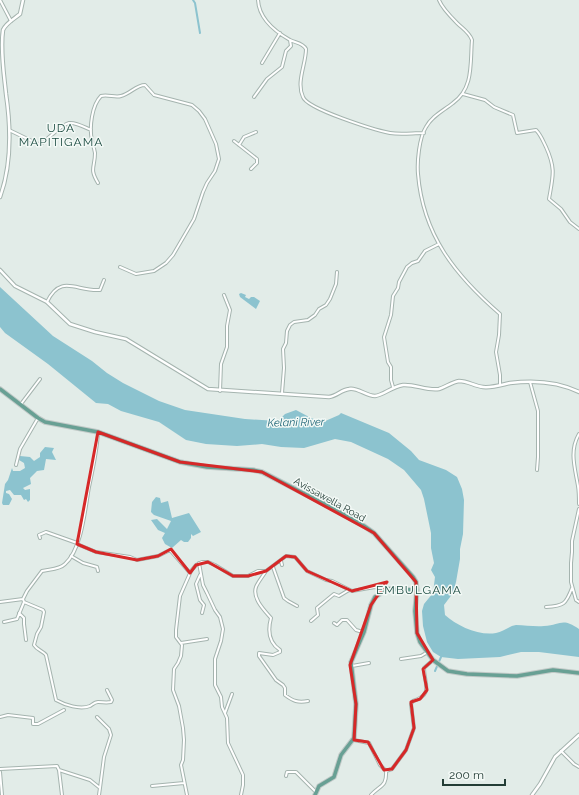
<svg xmlns="http://www.w3.org/2000/svg" width="579" height="795" viewBox="0 0 579 795" font-family="Raleway,sans-serif">
  <style>
    .water { fill: #8cc3cf }
    .lines { fill: none; stroke-linecap: round; stroke-linejoin: round }
    .canal { stroke: #8cc3cf; stroke-width: 2 }
    .minor-casing { stroke: #a5b4af; stroke-width: 4 }
    .tertiary-casing { stroke: #a5b4af; stroke-width: 4.5 }
    .primary-casing { stroke: #c1c9c7; stroke-width: 5.5 }
    .minor { stroke: #fff; stroke-width: 2 }
    .tertiary { stroke: #fff; stroke-width: 2.5 }
    .primary { stroke: #68a094; stroke-width: 3.5 }
    .marked { fill: none; stroke: #d62828; stroke-width: 3; stroke-linejoin: round }
    .labels { text-anchor: middle; stroke-width: 3; stroke-linejoin: round; paint-order: stroke }
    .street-label { font-size: 10px; fill: #233d36; stroke: #f3f9f6 }
    .water-label { font-size: 11px; font-style: italic; fill: #1e6577; stroke: #f3f9f6 }
    .quarter-label { font-size: 12px; letter-spacing: 1px; fill: #1f4e44; stroke: #f3f9f6 }
  </style>
  <rect width="100%" height="100%" fill="#e2ece8"/>
  <path class="water" d="M0 287 53 336 92 361 107 373 123 383 159 401 185 410 245 419 278 421 285 414 296 410 311 418 323 422 339 415 341 413 389 433 411 451 419 460 446 470 457 477 462 489 464 500 463 534 460 549V559L456 582 453 593 444 605 445 615C457 626 479 636 496 633 503 632 509 626 516 625 525 625 535 627 544 626 561 625 562 617 579 629V657L539 652H521L500 657 458 659 441 657 433 652 427 642 423 626 422 611 424 604 433 593 435 577 431 570 434 563 431 548V533L424 499 421 490 404 470 388 459 351 442 335 439 304 448 281 447 262 444 237 446 206 444 186 440 159 422 121 411 108 404 96 403 48 364 5 333 0 327Z
    M241 293 246 295 245 297 249 299 251 297H254L260 301 256 309 240 297 239 294Z
    M45 447 54 448 52 452 56 460 46 459 44 470 37 471 30 478 31 484 23 488 25 490 30 489V500L28 502 26 499 24 500 21 495H14L10 490 6 491V493L9 494 12 499 9 505H3L2 503 5 484 8 480 12 468 13 471H20L25 468 24 463 19 460 20 456 30 457 34 461 40 457V453Z
    M156 497 160 498 161 503 168 501 172 518 189 513 201 532 193 536 191 534V538L188 542H184L181 540 172 548 165 544 162 538 165 533 158 530 151 520 157 519 167 529 171 521 154 515 151 512 152 502Z"/>
  <g class="lines">
    <path class="canal" d="M193 0 195 3 200 33
      M435 671 441 657"/>
    <defs>
      <path id="minor" d="M0 0 11 21
        M258 0C259 19 274 31 290 40 296 43 303 43 306 49 306 64 296 82 303 97 307 109 375 130 390 133 401 135 412 133 424 133
        M439 0C442 8 450 16 457 23 463 29 469 32 472 40 470 63 474 88 453 103 443 111 432 116 426 127 419 138 417 162 418 174 423 235 455 275 500 314L499 335 496 352 500 375V385
        M262 63 280 33
        M463 94 485 100 494 107 513 115 517 133 536 130C541 135 543 141 546 147 556 169 553 176 549 199L561 209 570 222 579 229
        M254 97 267 79 282 67 286 51 291 46 290 40
        M9 130 38 144 42 143C49 138 61 125 69 123 76 122 84 127 91 130
        M234 141 257 159V163L251 169
        M239 145 244 137 256 132
        M98 183C89 168 95 168 95 153 94 148 93 145 92 141 89 127 92 105 101 96 108 94 115 98 121 96 130 94 136 85 145 85L154 95 192 105 199 111 205 119 216 144 219 159 215 171 207 183 203 192 194 219 173 255 166 263 154 271 136 274 120 267
        M47 302C61 273 77 292 100 290L104 280
        M530 382 538 411V457L537 470
        M393 387 391 380V367L388 362 384 337 391 315 393 296 398 288 399 282 407 267 412 263 418 261 425 251 439 244
        M220 391 221 364 227 347V326L230 310 224 295
        M282 393 284 368 283 349 286 343 287 331 290 325 294 322 308 320 315 315 319 309 326 305 330 299 336 284 337 272
        M21 404 40 379
        M579 434C569 451 575 468 578 486 579 492 579 498 579 504
        M16 465 20 449 38 418
        M579 509 572 541V552L571 563V582L576 600 579 602
        M40 538 39 535 46 532 77 543
        M77 544 96 552 130 557 137 560 158 556 170 550 190 573
        M71 556 83 563 97 567 98 571
        M281 561 282 565
        M199 563 203 585 207 593 215 610 220 617 223 629 221 641 215 659V685L221 697 222 707 227 718 228 743 243 775V785L241 795
        M273 567 284 598 288 601 297 606
        M266 571C263 576 258 582 256 587 252 598 264 610 271 618 268 629 268 642 280 650V652L273 655 259 653V656L276 680 283 685 285 688V695C293 701 298 703 308 701
        M200 575 196 584 200 600 204 605 202 613
        M23 599 24 602 43 610 44 612 41 627 37 634 34 645C37 650 43 651 46 655L56 700C65 705 80 710 90 706 93 704 95 702 98 702 103 702 106 703 111 702L112 700 107 690
        M0 602 23 599 27 591 42 571C49 569 59 570 65 564 82 549 85 509 89 487 93 469 97 451 98 432
        M546 607C564 606 566 604 572 588
        M19 613 24 618V624L26 640
        M311 621 318 615 317 608 334 594 339 596 349 590
        M4 622 17 619 24 602
        M334 623 337 625 342 620H347L356 630 363 632
        M181 643 207 639
        M401 659 421 656 426 653
        M352 666 369 663
        M225 713 232 694
        M0 717 8 715 33 718V724H38L64 710
        M97 717 109 729 111 735 104 757 100 788
        M354 740 369 743 380 765 386 771
        M561 751 574 764 579 767
        M0 769 57 766 59 770 62 795
        M59 770 90 780 100 788 99 795
        M0 772 2 795
        M286 776 287 772H296L316 792
        M152 786 184 783
        M187 795 181 765 183 760 184 740 183 728 179 706 173 690 174 669 178 663 181 656 182 645 176 637V630L180 596 191 571 196 565 202 562H208L215 565 233 576H248L258 571H266L286 556 295 557 307 571 326 580 332 581 352 591 375 587 388 589
        M371 795C380 785 387 787 386 771L392 769 406 750 414 728 411 704 413 701C434 694 424 684 424 668L433 660"/>
      <path id="tertiary" d="M0 197C12 164 11 128 6 94 4 74 0 50 3 30 6 23 14 19 20 14L23 0
        M0 270 15 286 47 302 70 324 95 332 126 339 208 389 329 397C337 396 341 390 349 389 357 387 366 396 375 396 384 395 391 387 403 385 415 384 427 391 439 389 446 387 452 382 459 381 468 381 474 386 483 387 492 388 501 385 510 383 534 380 557 381 579 392
        M532 795 540 784 555 757 579 735"/>
      <path id="primary" d="M0 389 38 418 45 422 98 432 180 462 207 467 253 470 262 472 336 510 364 526 374 533 413 577 416 582 417 590 415 611 417 633 420 642 433 660 448 671 467 674 517 676 553 670 579 673
        M315 795 319 786 334 777 341 755 354 738 356 704 351 662 364 632 371 605 375 597 385 591 389 589 417 590"/>
    </defs>
    <use href="#minor" class="minor-casing"/>
    <use href="#tertiary" class="tertiary-casing"/>
    <use href="#primary" class="primary-casing"/>
    <use href="#minor" class="minor"/>
    <use href="#tertiary" class="tertiary"/>
    <use href="#primary" class="primary"/>
  </g>
  <path class="marked" d="M98 432 180 462 262 472 374 533 416 582 417 633 433 660 423 669 427 690 420 699 411 702 414 728 406 750 392 769 384 770 368 742 354 740 356 704 350 665 371 605 387 582 352 591 307 571 295 557 286 556 266 571 248 576H233L208 562 196 565 190 573 171 549 158 556 137 560 96 552 77 544Z"/>
  <g class="labels">
    <g class="street-label">
      <text transform="translate(330 499) rotate(29)" y="4">Avissawella Road</text>
    </g>
    <g class="water-label">
      <text transform="translate(296 422) rotate(-1)" y="4">Kelani River</text>
    </g>
    <g class="quarter-label">
      <text x="61" y="132">UDA<tspan x="61" dy="14">MAPITIGAMA</tspan></text>
      <text x="419" y="594">EMBULGAMA</text>
    </g>
  </g>
  <path d="M443 779v6h62v-6" fill="none" stroke="#233d36" stroke-width="2"/>
  <text x="449" y="779" font-size="12" fill="#233d36" stroke="#f3f9f6" stroke-width="3" paint-order="stroke">200 m</text>
</svg>
